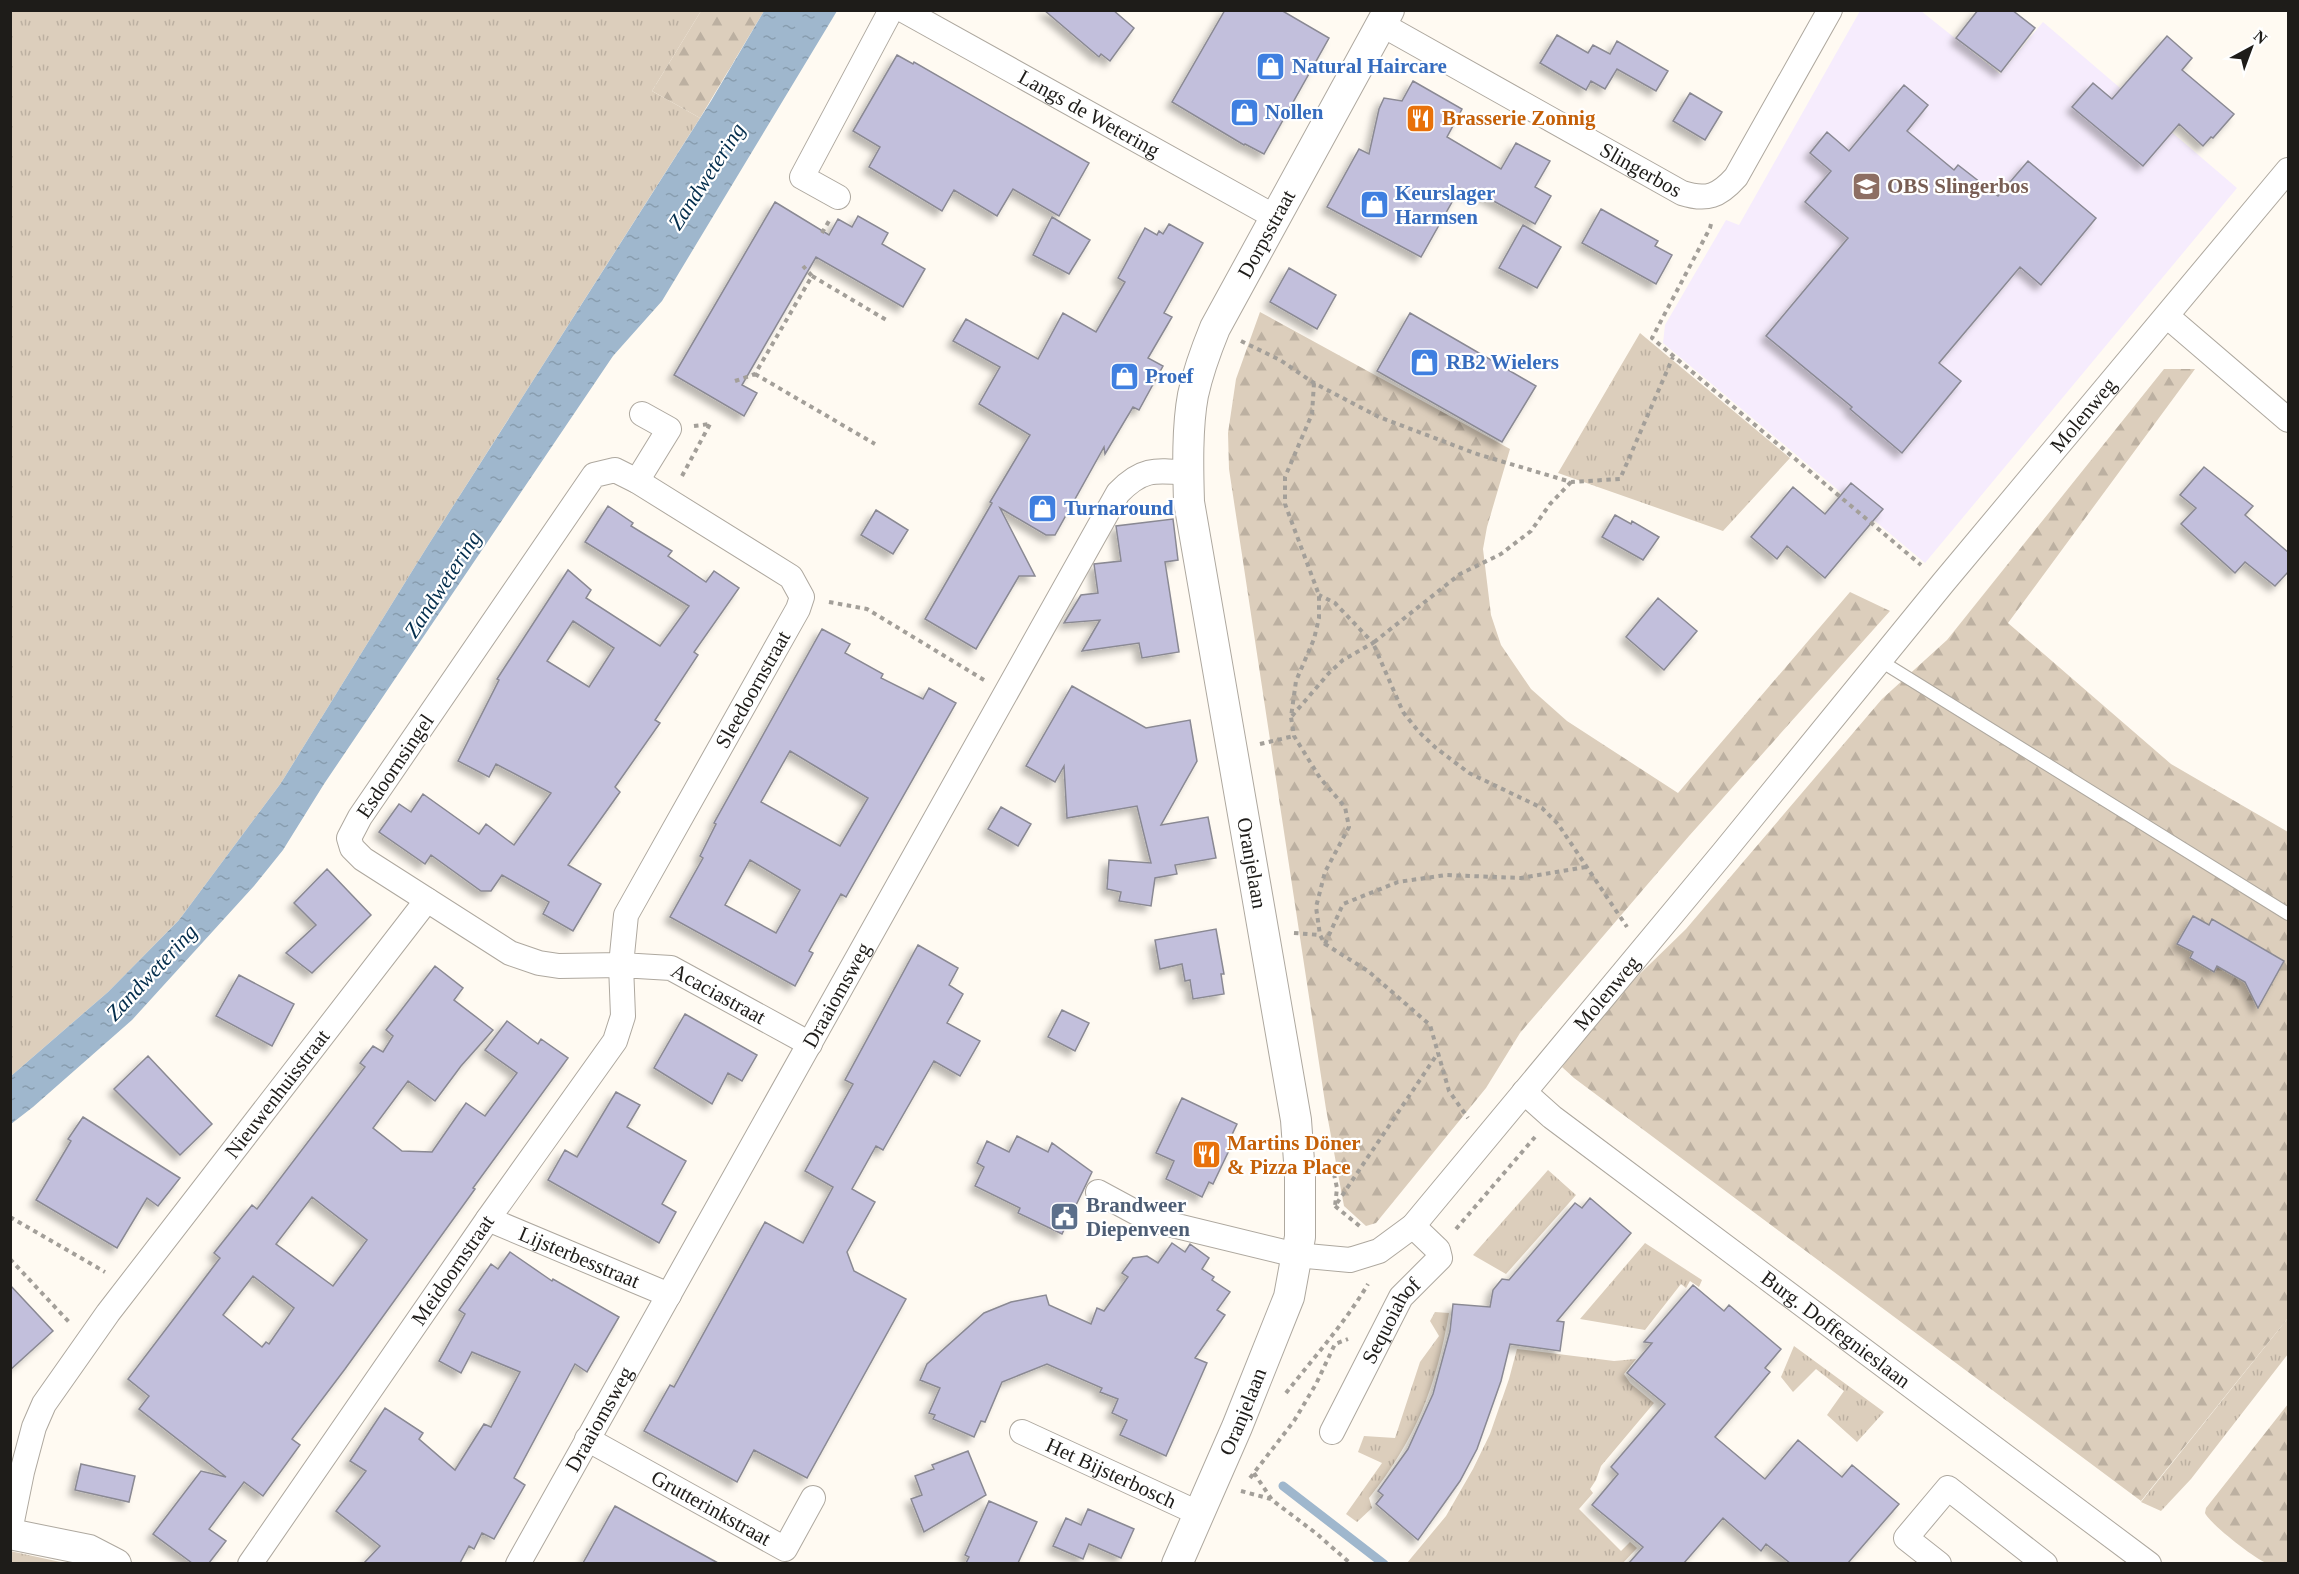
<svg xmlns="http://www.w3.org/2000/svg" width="2299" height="1574" viewBox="0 0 2299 1574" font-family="'Times New Roman',serif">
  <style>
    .education { fill: #f6ecfd }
    .grass { fill: url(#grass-tufts) }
    .forest { fill: url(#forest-firs) }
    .water { fill: url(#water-ripples) }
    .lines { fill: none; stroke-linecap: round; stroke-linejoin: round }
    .stream { stroke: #9fb7cd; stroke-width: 9 }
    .building { fill: #c2bfdc; stroke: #8a8993; stroke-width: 1.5; fill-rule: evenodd; filter: url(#shadow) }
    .service-casing { stroke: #aea89f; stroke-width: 14 }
    .minor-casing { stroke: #aea89f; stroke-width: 26 }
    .tertiary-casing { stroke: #aea89f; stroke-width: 32 }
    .path { stroke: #a39f99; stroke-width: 4; stroke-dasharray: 4.5 4.5; stroke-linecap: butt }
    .service { stroke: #fff; stroke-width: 12 }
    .minor { stroke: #fff; stroke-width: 24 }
    .tertiary { stroke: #fff; stroke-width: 30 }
    .labels { text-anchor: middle; stroke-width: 4.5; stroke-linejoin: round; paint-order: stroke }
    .shop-label { font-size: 21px; font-weight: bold; fill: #366cbe; stroke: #fff; text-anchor: start }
    .street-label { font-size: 21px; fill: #1e1c19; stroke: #fff }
    .food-label { font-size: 21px; font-weight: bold; fill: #c56008; stroke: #fff; text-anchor: start }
    .education-label { font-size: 21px; font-weight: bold; fill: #785e54; stroke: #fff; text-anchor: start }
    .service-label { font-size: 21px; font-weight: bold; fill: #4e5e75; stroke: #fff; text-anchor: start }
    .water-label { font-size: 22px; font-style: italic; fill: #032d4c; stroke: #fff }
  </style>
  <defs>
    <pattern id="grass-tufts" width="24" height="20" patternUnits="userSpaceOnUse" patternTransform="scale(1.5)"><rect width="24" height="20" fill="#dccebc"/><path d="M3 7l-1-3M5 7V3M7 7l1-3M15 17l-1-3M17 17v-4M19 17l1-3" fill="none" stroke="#bcb0a1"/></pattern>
    <pattern id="forest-firs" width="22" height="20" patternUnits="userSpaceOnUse" patternTransform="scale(1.5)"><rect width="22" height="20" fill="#dccebc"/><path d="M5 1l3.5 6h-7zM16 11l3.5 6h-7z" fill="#bcb0a1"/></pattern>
    <pattern id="water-ripples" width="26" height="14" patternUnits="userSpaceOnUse" patternTransform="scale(1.5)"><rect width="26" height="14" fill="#9fb7cd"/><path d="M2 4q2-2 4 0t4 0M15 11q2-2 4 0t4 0" fill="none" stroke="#889daf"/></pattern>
    <filter id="shadow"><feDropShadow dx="-5.5" dy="5.5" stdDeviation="3" flood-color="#0004"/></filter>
  </defs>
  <rect width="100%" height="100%" fill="#fffaf2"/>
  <path class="education" d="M1860 11H1921L2000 74 2043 22 2237 188 1925 563 1663 343 1665 325 1726 220 1739 225Z"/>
  <path class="grass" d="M11 11H701L652 91 700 118 427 547 281 783 179 920 108 992 11 1076Z
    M1640 333 1790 458 1723 531 1558 473Z
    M1548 1170 1576 1195 1506 1274 1473 1255Z
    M1645 1243 1702 1280 1699 1287 1690 1281 1686 1288 1681 1284 1645 1330 1580 1319Z
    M1435 1312 1449 1313C1436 1387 1416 1439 1369 1498L1372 1508 1357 1522 1346 1514 1382 1463 1358 1452 1364 1436 1395 1438 1420 1362 1439 1336 1430 1321Z
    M2288 1318V1354L2191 1479 2161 1511 2141 1502Z
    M1794 1346 1884 1412 1857 1442 1827 1415 1844 1391 1816 1369 1793 1392 1781 1377Z
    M1517 1349 1614 1361 1636 1359 1624 1374 1630 1383 1654 1403 1601 1466 1596 1480 1590 1489 1593 1493 1579 1509 1621 1551 1630 1542 1637 1548 1623 1563H1407L1446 1516 1473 1469 1490 1434 1509 1379Z
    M10 1551 65 1563H11Z"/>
  <path class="forest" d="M701 11H764L700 118 652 91Z
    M1260 312 1510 449 1487 527 1483 549 1491 615 1501 645 1531 689 1567 721 1678 793 1850 592 1890 611 1689 836 1520 1033 1486 1088 1376 1223 1366 1226 1344 1206 1326 1109 1229 469 1228 433 1236 379Z
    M2164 369H2195L2008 623 2171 764 2288 832V1318L2141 1501 1574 1078 1562 1067 1612 1001 1686 929 1882 699 1947 640Z
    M2288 1404V1563C2282 1564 2275 1565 2269 1564 2257 1561 2210 1524 2205 1513L2206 1508Z"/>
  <path class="water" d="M764 11H837L662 301 613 356 324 784 283 850 254 886 132 1020 33 1107 11 1124V1076L108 992 179 920 281 783 427 547 711 101Z"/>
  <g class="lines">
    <path class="stream" d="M1283 1486 1384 1564"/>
  </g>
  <path class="building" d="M1044 10H1113L1134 28 1110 61 1101 54 1099 57Z
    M1225 10H1281L1329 38 1264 154 1245 144 1244 145 1172 102Z
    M1978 10H2012L2035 28 2001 72 1956 38Z
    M1557 35 1588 53 1593 45 1610 54 1617 41 1668 71 1656 91 1617 69 1605 89 1591 81 1586 90 1540 63Z
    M2167 36 2192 58 2182 70 2234 114 2213 138 2211 137 2203 146 2179 124 2143 166 2072 107 2093 83 2112 99Z
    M897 55 913 64 914 62 1089 163 1059 216 1013 189 997 216 954 190 942 211 869 167 880 147 853 131Z
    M1413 81 1462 109 1447 137 1501 169 1516 143 1550 161 1535 187 1551 196 1535 224 1481 194 1478 198 1460 188 1421 257 1327 207 1359 149 1369 154 1379 109 1384 98 1402 101Z
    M1904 85 1928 105 1907 131 1954 170 1958 165 1998 196 2028 161 2096 218 2041 285 2020 267 1939 363 1961 381 1902 453 1850 409 1852 407 1766 336 1848 238 1805 202 1831 171 1810 153 1827 132 1849 151Z
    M1690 93 1722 112 1705 140 1673 121Z
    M775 202 829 235 838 219 852 227 858 216 888 233 882 244 925 269 903 307 816 257 742 385 757 393 744 416 674 375Z
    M1601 209 1658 241 1655 246 1672 255 1656 284 1582 243Z
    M1052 217 1090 240 1069 274 1033 255Z
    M1169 224 1203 243 1164 313 1172 317 1148 358 1163 366 1139 410 1133 407 1105 454 1104 447 1055 535H1046L1000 508 1035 576H1019L976 649 925 619 992 503 990 502 1030 435 979 404 1000 367 953 341 966 319 1038 359 1063 313 1096 332 1125 282 1118 278 1145 228 1157 235 1159 231 1163 234Z
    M1523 225 1561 247 1537 288 1499 268Z
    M1289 268 1336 295 1317 329 1270 302Z
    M1410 313 1536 386 1502 442 1377 371Z
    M2204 467 2253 506 2245 515 2289 553V571L2275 586 2245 562 2235 573 2181 524 2196 508 2180 495Z
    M1851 483 1883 509 1825 578 1787 546 1777 559 1751 537 1793 487 1825 514Z
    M608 506 633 523 631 526 672 551 668 556 706 582 714 571 739 588 694 652 698 655 655 720 660 723 615 787 620 792 568 865 601 884 573 931 543 914 549 902 502 875 491 891H481L431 855 425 864 379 832 399 804 411 812 423 794 479 834 486 824 514 845 551 793 496 764 489 777 458 761 499 680 497 679 568 570 591 590 586 598 660 646 689 606 585 542ZM573 621 614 648 589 687 547 661Z
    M876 510 908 530 893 554 861 535Z
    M1615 515 1631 524 1632 521 1659 537 1643 560 1602 537Z
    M1173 519 1178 560 1165 562 1179 652 1142 658 1139 643 1082 651 1100 620 1064 623 1081 595 1098 593 1094 564 1121 561 1116 526Z
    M1658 598 1697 631 1664 670 1626 637Z
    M822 629 850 644 845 653 883 674 881 678 923 699 929 688 956 703 846 897 841 894 809 951 813 953 795 986 670 917 703 858 700 856 716 824 714 823ZM790 751 868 798 840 846 761 802ZM750 860 800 890 776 933 725 905Z
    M1072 686 1146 728 1190 720 1197 761 1161 825 1208 817 1216 858 1175 865 1177 874 1155 878 1151 906 1119 901 1121 892 1107 889 1109 860 1151 863 1137 806 1067 818 1064 766 1055 782 1026 766Z
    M1001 807 1031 824 1018 846 988 829Z
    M327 869 371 915 312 973 286 953 316 925 294 903Z
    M2193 916 2209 925 2212 919 2284 961 2258 1008 2245 982 2217 966 2214 972 2190 958 2193 952 2177 944Z
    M1216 929 1224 974H1221L1224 994 1193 999 1190 980 1185 981 1182 964 1160 969 1155 940Z
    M918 945 958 968 949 985 963 994 947 1023 980 1041 960 1076 934 1061 883 1150 876 1146 852 1189 875 1202 847 1252 854 1271 906 1299 807 1478 754 1450 737 1482 644 1431 670 1385 674 1387 765 1222 803 1243 833 1187 805 1171 853 1084 845 1080Z
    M435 966 463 988 454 1000 493 1030 461 1066 435 1101 408 1081 373 1128 402 1151 432 1152 466 1103 485 1116 517 1073 485 1050 507 1021 538 1044 541 1039 568 1058 473 1188 475 1189 345 1369 292 1439 300 1445 263 1496 244 1482 209 1529 226 1541 209 1563H192L153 1534 201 1471 226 1477 139 1409 149 1396 128 1379 220 1258 214 1253 252 1205 257 1209 365 1067 360 1063 373 1046 383 1052 393 1036 386 1030ZM312 1197 367 1240 333 1286 276 1244ZM253 1276 294 1308 269 1344 266 1342 262 1347 223 1315Z
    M239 975 294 1004 272 1046 216 1016Z
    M1062 1010 1089 1023 1075 1051 1048 1037Z
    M685 1014 757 1055 742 1081 728 1073 712 1104 654 1068Z
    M148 1056 212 1124 180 1155 114 1089Z
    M616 1092 640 1105 627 1127 686 1161 662 1204 676 1212 659 1243 548 1180 565 1150 577 1157Z
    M1182 1098 1237 1124 1229 1141 1233 1142 1213 1184 1209 1182 1202 1197 1166 1179 1174 1161 1156 1153Z
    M83 1117 180 1178 158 1206 147 1198 117 1248 36 1200 71 1141 68 1139Z
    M1017 1136 1048 1152 1052 1143 1092 1172 1062 1234 1018 1213 1020 1208 975 1186 984 1167 977 1163 987 1141 1009 1152Z
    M1590 1198 1631 1233 1557 1321 1564 1322 1560 1351 1510 1344 1501 1381 1477 1449 1460 1481 1418 1540 1376 1504 1383 1495 1378 1491 1408 1449 1433 1394 1450 1331 1453 1304 1490 1307 1493 1290 1502 1279 1509 1280 1575 1203 1582 1208Z
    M1172 1243 1185 1252 1190 1244 1209 1258 1202 1269 1214 1277 1212 1280 1230 1292 1217 1310 1225 1315 1195 1358 1207 1363 1166 1456 1120 1435 1127 1420 1112 1413 1118 1399 1100 1392 1102 1388 1047 1364 1002 1382 985 1422 981 1421 974 1437 933 1419 935 1415 929 1413 940 1388 920 1380 927 1364 984 1313 1011 1302 1046 1295 1049 1305 1091 1324 1097 1308 1104 1311 1128 1277 1122 1273 1133 1258 1147 1256 1158 1263Z
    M510 1252 552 1281 553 1279 619 1317 587 1372 575 1364 514 1478 525 1485 494 1539 482 1533 474 1549 469 1546 460 1563H364L380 1546 336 1511 366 1471 350 1461 385 1408 423 1433 419 1439 455 1470 484 1424 491 1427 520 1372 472 1352 461 1373 439 1361 465 1314 459 1310 491 1264 498 1269Z
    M10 1285 53 1331 10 1370Z
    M1693 1285 1724 1311 1729 1305 1781 1349 1765 1368 1770 1372 1715 1437 1765 1479 1798 1440 1842 1477 1852 1465 1899 1504 1848 1563H1790L1766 1544 1761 1551 1723 1518 1684 1563H1629L1643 1547 1592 1505 1618 1474 1611 1467 1665 1404 1627 1373 1652 1343 1644 1342Z
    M968 1451 986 1495 924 1532 911 1499 922 1495 915 1476 934 1469 932 1465Z
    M81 1464 135 1476 129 1502 75 1490Z
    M989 1501 1037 1522 1018 1563H966L969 1557 965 1555Z
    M615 1506 678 1541 718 1563H583Z
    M1088 1509 1134 1529 1121 1558 1089 1544 1083 1559 1053 1546 1066 1518 1081 1525Z"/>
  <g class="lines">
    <defs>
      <path id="service" d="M1879 660 2288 914"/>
      <g id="minor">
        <path id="s1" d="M903 10 1275 217"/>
        <path id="s2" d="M1381 24 1682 193C1707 201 1719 196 1736 177L1830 10"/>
        <path d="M838 197 802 177 891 10"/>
        <path d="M2168 317 2288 420"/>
        <path d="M637 481 669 429 642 414"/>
        <path id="s3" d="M1524 1092 1552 1117 2149 1564"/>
        <path id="s4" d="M1098 1192 1148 1219 1296 1255 1350 1260 1379 1251 1413 1226 1723 853 1943 583 2288 170"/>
        <path id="s5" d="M488 1219 669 1295"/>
        <path id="s6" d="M1022 1432 1200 1514"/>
        <path id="s7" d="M1332 1432 1401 1297 1440 1258 1438 1250 1413 1226"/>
        <path id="s8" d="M587 1439 785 1549 813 1498"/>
        <path id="s9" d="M10 1531 22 1472 34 1427 44 1404 108 1313 427 900"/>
        <path id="s10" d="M250 1564 488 1219 615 1041 623 1016 621 965 626 915 798 609 802 597 791 577 637 481 615 470 594 475 360 817 349 838 352 848 363 859 510 953 539 963 559 966 621 965 671 968 810 1044"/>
        <path id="s11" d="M518 1564 1118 493C1142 468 1155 470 1188 473"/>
        <path d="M1939 1564 1906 1538 1948 1488 2045 1564"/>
      </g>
      <g id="tertiary">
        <path d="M10 1534 89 1550 116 1564"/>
        <path id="s12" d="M1177 1564 1237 1427 1289 1297 1300 1237V1175L1296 1120 1189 502C1188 469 1187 427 1193 395 1198 372 1206 350 1215 328L1389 10"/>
      </g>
    </defs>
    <use href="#service" class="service-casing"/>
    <use href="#minor" class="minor-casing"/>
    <use href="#tertiary" class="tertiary-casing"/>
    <path class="path" d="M1711 224 1710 228 1652 338 1921 565
      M822 233 829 221
      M812 276 888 321
      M1241 341 1280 360 1314 383 1379 417 1477 454 1571 482 1620 479 1673 357
      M755 374 875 444
      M735 381 755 374 812 276 803 266
      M1314 383 1312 414 1285 477V504L1319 595V618L1314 639 1296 681 1291 717 1294 736 1320 778 1345 807 1349 827 1325 872 1316 907 1320 935 1325 944 1368 971 1430 1025 1449 1091 1468 1118
      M694 426 710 424
      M682 476 710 424
      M1571 482 1550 504 1531 531 1501 554 1460 574 1373 643 1403 712 1419 732 1436 748 1469 773 1542 808 1558 824 1627 927
      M829 602 867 609 984 680
      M1292 716 1329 673 1343 660 1373 643 1335 603 1319 595
      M1260 744 1294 736
      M1294 933 1320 935
      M1325 944 1343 904 1398 882 1446 875 1521 878 1586 867
      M1332 1165 1337 1188 1335 1206
      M1337 1203 1438 1053
      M1335 1206 1362 1228
      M10 1217 105 1272
      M1456 1229 1535 1137
      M10 1259 69 1322
      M1286 1393C1314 1357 1345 1323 1368 1284
      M1254 1473 1272 1500 1317 1534 1351 1564
      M1250 1478 1294 1421 1316 1384 1335 1344 1348 1339
      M1241 1491 1271 1499"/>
    <use href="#service" class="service"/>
    <use href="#minor" class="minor"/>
    <use href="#tertiary" class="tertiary"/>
  </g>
  <defs>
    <symbol id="shop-square" viewBox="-11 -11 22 22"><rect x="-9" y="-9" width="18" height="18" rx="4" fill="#3f7fe0" stroke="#fff"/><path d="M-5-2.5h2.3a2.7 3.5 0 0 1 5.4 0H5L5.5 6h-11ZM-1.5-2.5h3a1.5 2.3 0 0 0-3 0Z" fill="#fff"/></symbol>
    <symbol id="restaurant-square" viewBox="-11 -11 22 22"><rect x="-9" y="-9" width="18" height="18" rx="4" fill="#e8710a" stroke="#fff"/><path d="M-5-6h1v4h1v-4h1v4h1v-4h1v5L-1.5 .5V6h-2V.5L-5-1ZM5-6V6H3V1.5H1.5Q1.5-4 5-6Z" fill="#fff"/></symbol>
    <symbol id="school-square" viewBox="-11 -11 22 22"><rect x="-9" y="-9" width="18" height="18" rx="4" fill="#8d6e63" stroke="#fff"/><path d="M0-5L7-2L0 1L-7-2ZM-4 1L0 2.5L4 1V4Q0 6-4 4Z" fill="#fff"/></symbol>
    <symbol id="civic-square" viewBox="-11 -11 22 22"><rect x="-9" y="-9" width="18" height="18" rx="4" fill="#5c6f8a" stroke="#fff"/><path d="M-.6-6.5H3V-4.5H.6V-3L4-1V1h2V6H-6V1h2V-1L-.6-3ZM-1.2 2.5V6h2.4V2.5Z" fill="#fff"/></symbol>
  </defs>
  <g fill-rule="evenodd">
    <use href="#shop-square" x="1254" y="50" width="33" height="33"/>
    <use href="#shop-square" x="1228" y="96" width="33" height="33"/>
    <use href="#restaurant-square" x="1404" y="102" width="33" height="33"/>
    <use href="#school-square" x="1850" y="170" width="33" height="33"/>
    <use href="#shop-square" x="1358" y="188" width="33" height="33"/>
    <use href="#shop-square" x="1408" y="346" width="33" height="33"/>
    <use href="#shop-square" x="1108" y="360" width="33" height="33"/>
    <use href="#shop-square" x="1026" y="492" width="33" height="33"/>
    <use href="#restaurant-square" x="1190" y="1138" width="33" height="33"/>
    <use href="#civic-square" x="1048" y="1200" width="33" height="33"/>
  </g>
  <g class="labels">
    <g class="shop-label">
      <text x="1292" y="73">Natural Haircare</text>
      <text x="1265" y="119">Nollen</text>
      <text x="1395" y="200">Keurslager<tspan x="1395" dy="24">Harmsen</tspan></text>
      <text x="1446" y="369">RB2 Wielers</text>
      <text x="1145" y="383">Proef</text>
      <text x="1064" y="515">Turnaround</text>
    </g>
    <g class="street-label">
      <text dy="7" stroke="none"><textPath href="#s1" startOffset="213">Langs de Wetering</textPath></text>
      <text dy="7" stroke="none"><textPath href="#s2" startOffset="298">Slingerbos</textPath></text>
      <text dy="7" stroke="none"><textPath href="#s12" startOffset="1380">Dorpsstraat</textPath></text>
      <text dy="7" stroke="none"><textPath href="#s4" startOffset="1388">Molenweg</textPath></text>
      <text dy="7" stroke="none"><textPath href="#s10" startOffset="1024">Sleedoornstraat</textPath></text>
      <text transform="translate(395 766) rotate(-56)" y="7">Esdoornsingel</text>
      <text transform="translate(1252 863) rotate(80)" y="7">Oranjelaan</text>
      <text dy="7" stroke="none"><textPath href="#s4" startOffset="639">Molenweg</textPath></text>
      <text dy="7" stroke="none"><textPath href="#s11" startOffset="652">Draaiomsweg</textPath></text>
      <text dy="7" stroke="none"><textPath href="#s10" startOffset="2235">Acaciastraat</textPath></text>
      <text dy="7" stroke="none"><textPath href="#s9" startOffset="520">Nieuwenhuisstraat</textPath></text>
      <text dy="7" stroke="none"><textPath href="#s5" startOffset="99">Lijsterbesstraat</textPath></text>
      <text dy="7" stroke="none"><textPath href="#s10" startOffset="357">Meidoornstraat</textPath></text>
      <text dy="7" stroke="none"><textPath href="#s7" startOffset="126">Sequoiahof</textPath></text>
      <text dy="7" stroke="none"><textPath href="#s3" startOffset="392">Burg. Doffegnieslaan</textPath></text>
      <text dy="7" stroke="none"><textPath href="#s12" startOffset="166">Oranjelaan</textPath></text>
      <text dy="7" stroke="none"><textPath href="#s11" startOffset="166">Draaiomsweg</textPath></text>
      <text dy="7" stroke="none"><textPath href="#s6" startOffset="98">Het Bijsterbosch</textPath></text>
      <text dy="7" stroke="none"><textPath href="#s8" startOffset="142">Grutterinkstraat</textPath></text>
    </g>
    <g class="food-label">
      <text x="1442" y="125">Brasserie Zonnig</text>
      <text x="1227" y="1150">Martins Döner<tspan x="1227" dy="24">&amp; Pizza Place</tspan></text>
    </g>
    <g class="education-label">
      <text x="1887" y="193">OBS Slingerbos</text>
    </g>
    <g class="service-label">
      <text x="1086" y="1212">Brandweer<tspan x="1086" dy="24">Diepenveen</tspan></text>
    </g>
    <g class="water-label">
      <text transform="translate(706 176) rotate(-57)" y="8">Zandwetering</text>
      <text transform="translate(442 584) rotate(-57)" y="8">Zandwetering</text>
      <text transform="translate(151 972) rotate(-47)" y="8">Zandwetering</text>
    </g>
  </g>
  <rect width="2299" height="1574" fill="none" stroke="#1e1c19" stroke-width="24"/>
  <g transform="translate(2251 48) rotate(41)" stroke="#ffffff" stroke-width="4.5" paint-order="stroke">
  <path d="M0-4.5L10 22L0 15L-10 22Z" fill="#1e1c19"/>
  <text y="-9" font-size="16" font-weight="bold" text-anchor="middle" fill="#1e1c19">N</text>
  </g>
</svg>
